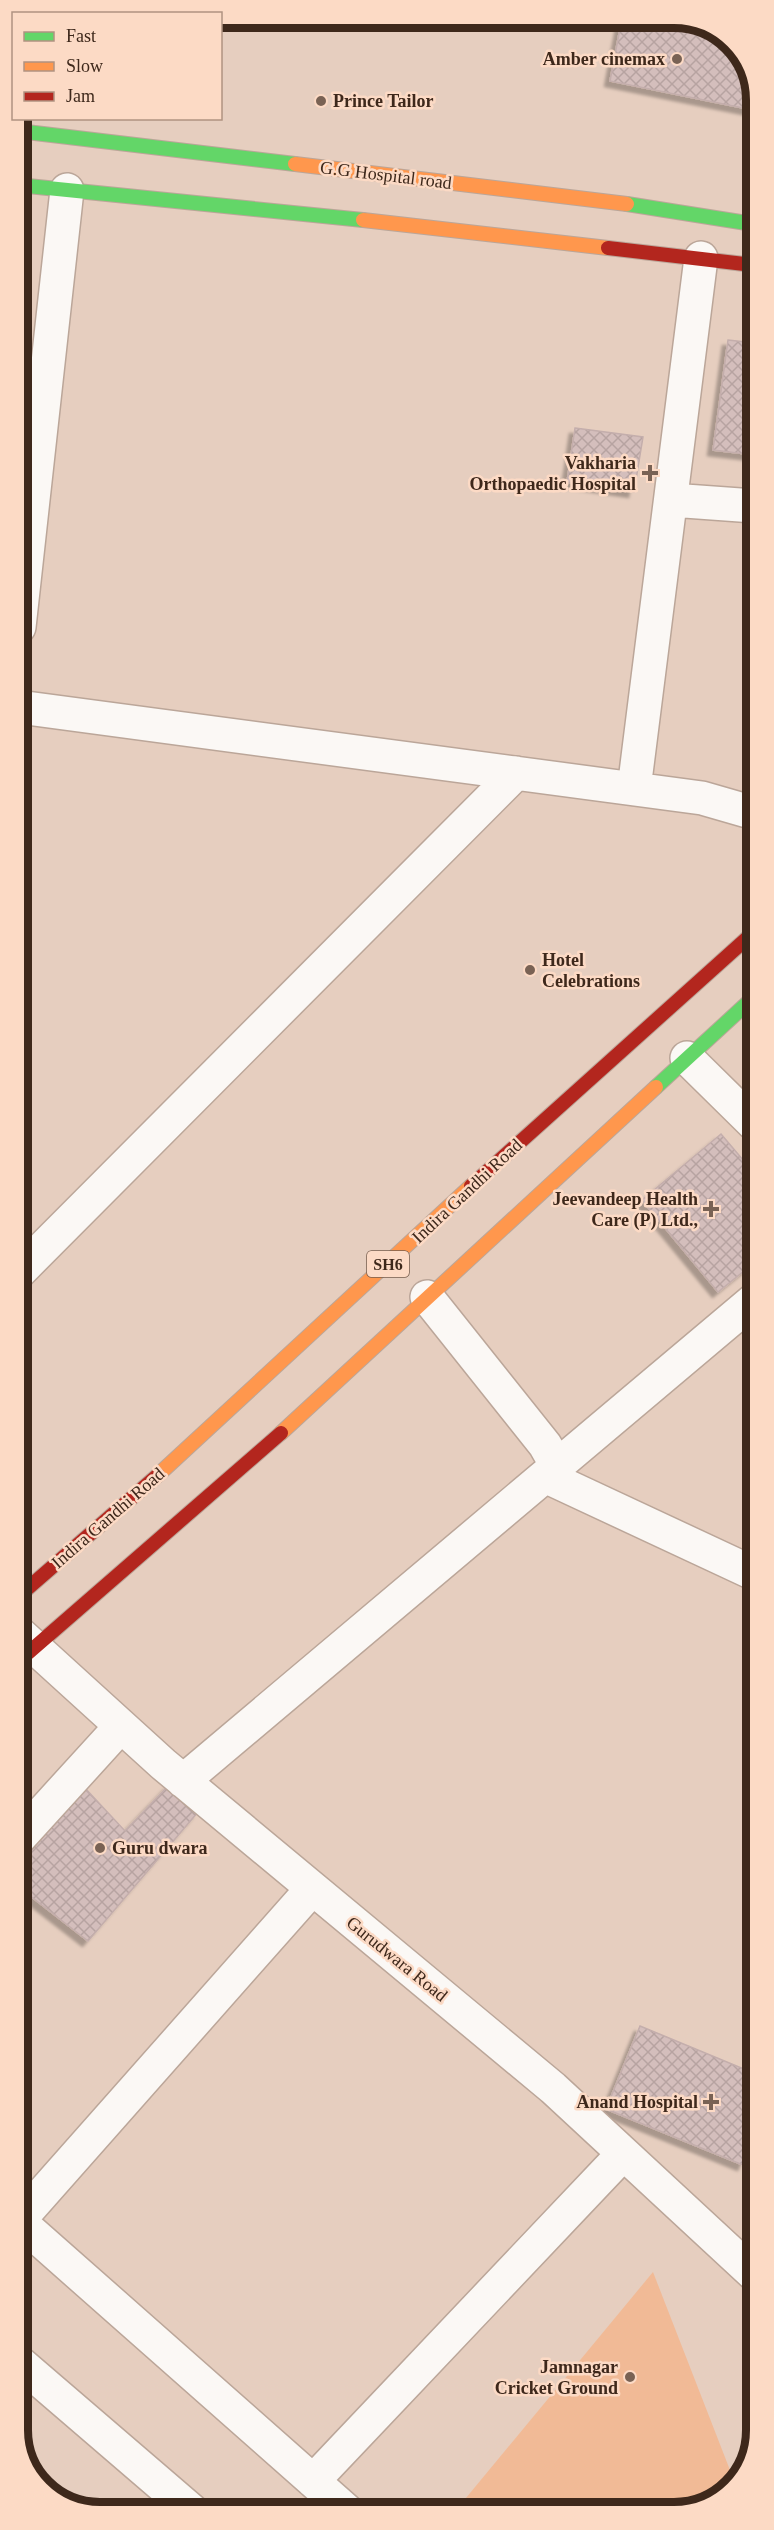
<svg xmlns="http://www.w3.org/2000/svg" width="774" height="2530" viewBox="0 0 774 2530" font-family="Georgia,serif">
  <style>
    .grass { fill: #f1ba96 }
    .building { fill: url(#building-cross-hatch); stroke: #c4aeac; stroke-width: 1.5; filter: url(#shadow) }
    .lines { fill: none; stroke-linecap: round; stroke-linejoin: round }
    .street-casing { stroke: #bba699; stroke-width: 36 }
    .fast-casing { stroke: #bba699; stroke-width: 16 }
    .slow-casing { stroke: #bba699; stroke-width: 16 }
    .jam-casing { stroke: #bba699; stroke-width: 16 }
    .street { stroke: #fbf8f5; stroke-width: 33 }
    .fast { stroke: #63d668; stroke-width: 14 }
    .slow { stroke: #ff974d; stroke-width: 14 }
    .jam { stroke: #b3261e; stroke-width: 14 }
    .poi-dot { fill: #796254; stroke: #fcdac5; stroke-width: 2 }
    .labels { text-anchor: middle; stroke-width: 5; stroke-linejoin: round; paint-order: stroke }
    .shield { fill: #fcdac5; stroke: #775d4e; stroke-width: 1.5 }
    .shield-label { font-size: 16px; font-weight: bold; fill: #3e281b }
    .poi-label { font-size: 18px; font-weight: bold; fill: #3e281b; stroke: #fcdac5; text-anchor: end }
    .street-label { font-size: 18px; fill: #3e281b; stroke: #fcdac5 }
    .rim { fill: none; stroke: #3e281b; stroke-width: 8 }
  </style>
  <defs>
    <pattern id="building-cross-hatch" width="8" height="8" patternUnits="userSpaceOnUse" patternTransform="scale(1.5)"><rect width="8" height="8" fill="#d4bebc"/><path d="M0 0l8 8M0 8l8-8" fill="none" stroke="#b7a3a1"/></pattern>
    <filter id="shadow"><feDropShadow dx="-5.5" dy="5.5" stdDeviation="1.5" flood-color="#0004"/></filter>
  </defs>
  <rect width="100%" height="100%" fill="#e6cebf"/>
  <path class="grass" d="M653 2272 735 2483 695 2509 456 2510Z"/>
  <path class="building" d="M622 18H680L728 38 753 79V110L610 81Z
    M18 250 27 262 18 355Z
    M728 340 754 343V455L713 450Z
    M575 428 643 437 634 492 567 482Z
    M721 1134 755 1174V1262L718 1292 642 1200Z
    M170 1784 198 1812 88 1941 20 1888V1865L83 1786 125 1831Z
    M640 2026 756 2074V2135L743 2165 606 2109Z"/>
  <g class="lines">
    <defs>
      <path id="street" d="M671 500 754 506
        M19 627 67 190
        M19 707 702 798 754 813
        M634 789 701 258
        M687 1058 754 1124
        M19 1272 516 773
        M427 1297 545 1445 557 1466
        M545 1476 755 1574
        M20 1634 163 1764 553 2088 756 2276
        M183 1781 755 1299
        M20 1837 121 1726
        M20 2219 311 1890
        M20 2222 347 2511
        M21 2364 192 2511
        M313 2481 623 2154"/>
      <path id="fast" d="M18 131 295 164
        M18 185 363 220
        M627 204 753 224
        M656 1087 754 997"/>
      <path id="slow" d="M295 164 627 204
        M363 220 608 248
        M281 1433 656 1087
        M158 1475 471 1186"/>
      <path id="jam" d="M608 248 753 265
        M471 1186 754 932
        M20 1595 158 1475
        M20 1660 281 1433"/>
    </defs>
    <use href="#street" class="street-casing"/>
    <use href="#fast" class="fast-casing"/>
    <use href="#slow" class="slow-casing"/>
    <use href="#jam" class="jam-casing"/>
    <use href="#street" class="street"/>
    <use href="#fast" class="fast"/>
    <use href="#slow" class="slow"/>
    <use href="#jam" class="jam"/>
  </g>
  <g class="poi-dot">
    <circle cx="677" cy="59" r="6"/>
    <circle cx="321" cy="101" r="6"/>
    <path d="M647 464h6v6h6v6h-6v6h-6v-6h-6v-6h6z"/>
    <circle cx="530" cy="970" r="6"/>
    <path d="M708 1200h6v6h6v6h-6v6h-6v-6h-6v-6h6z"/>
    <circle cx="100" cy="1848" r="6"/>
    <path d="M708 2093h6v6h6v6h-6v6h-6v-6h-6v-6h6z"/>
    <circle cx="630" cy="2377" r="6"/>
  </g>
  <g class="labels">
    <rect class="shield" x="367" y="1251" width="42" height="26" rx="4.5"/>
    <g class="shield-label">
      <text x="388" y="1270">SH6</text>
    </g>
    <g class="poi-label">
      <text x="665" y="65">Amber cinemax</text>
      <text x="333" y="107" text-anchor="start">Prince Tailor</text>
      <text x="636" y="469">Vakharia<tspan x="636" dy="21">Orthopaedic Hospital</tspan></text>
      <text x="542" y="966" text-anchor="start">Hotel<tspan x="542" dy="21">Celebrations</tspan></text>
      <text x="698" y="1205">Jeevandeep Health<tspan x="698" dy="21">Care (P) Ltd.,</tspan></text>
      <text x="112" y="1854" text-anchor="start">Guru dwara</text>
      <text x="698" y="2108">Anand Hospital</text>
      <text x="618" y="2373">Jamnagar<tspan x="618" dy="21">Cricket Ground</tspan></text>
    </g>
    <g class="street-label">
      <text transform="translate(386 175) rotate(7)" y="6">G.G Hospital road</text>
      <text transform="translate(467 1191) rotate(-43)" y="6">Indira Gandhi Road</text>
      <text transform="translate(108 1518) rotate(-41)" y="6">Indira Gandhi Road</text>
      <text transform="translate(397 1959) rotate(39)" y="6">Gurudwara Road</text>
    </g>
  </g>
  <path d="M0 0H774V2530H0ZM100 28H674A72 72 0 0 1 746 100V2430A72 72 0 0 1 674 2502H100A72 72 0 0 1 28 2430V100A72 72 0 0 1 100 28Z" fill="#fcdac5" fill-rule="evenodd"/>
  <path class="rim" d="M100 28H674A72 72 0 0 1 746 100V2430A72 72 0 0 1 674 2502H100A72 72 0 0 1 28 2430V100A72 72 0 0 1 100 28Z"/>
  <rect x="12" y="12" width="210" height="108" fill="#fcdac5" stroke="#b09381" stroke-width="1.5"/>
  <rect x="24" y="32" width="30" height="9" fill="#63d668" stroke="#b09381" stroke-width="1.5"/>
  <text x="66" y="42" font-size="18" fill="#3e281b">Fast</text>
  <rect x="24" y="62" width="30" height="9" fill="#ff974d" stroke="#b09381" stroke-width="1.5"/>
  <text x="66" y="72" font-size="18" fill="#3e281b">Slow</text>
  <rect x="24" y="92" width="30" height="9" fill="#b3261e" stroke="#b09381" stroke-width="1.5"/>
  <text x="66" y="102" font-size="18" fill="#3e281b">Jam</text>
</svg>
